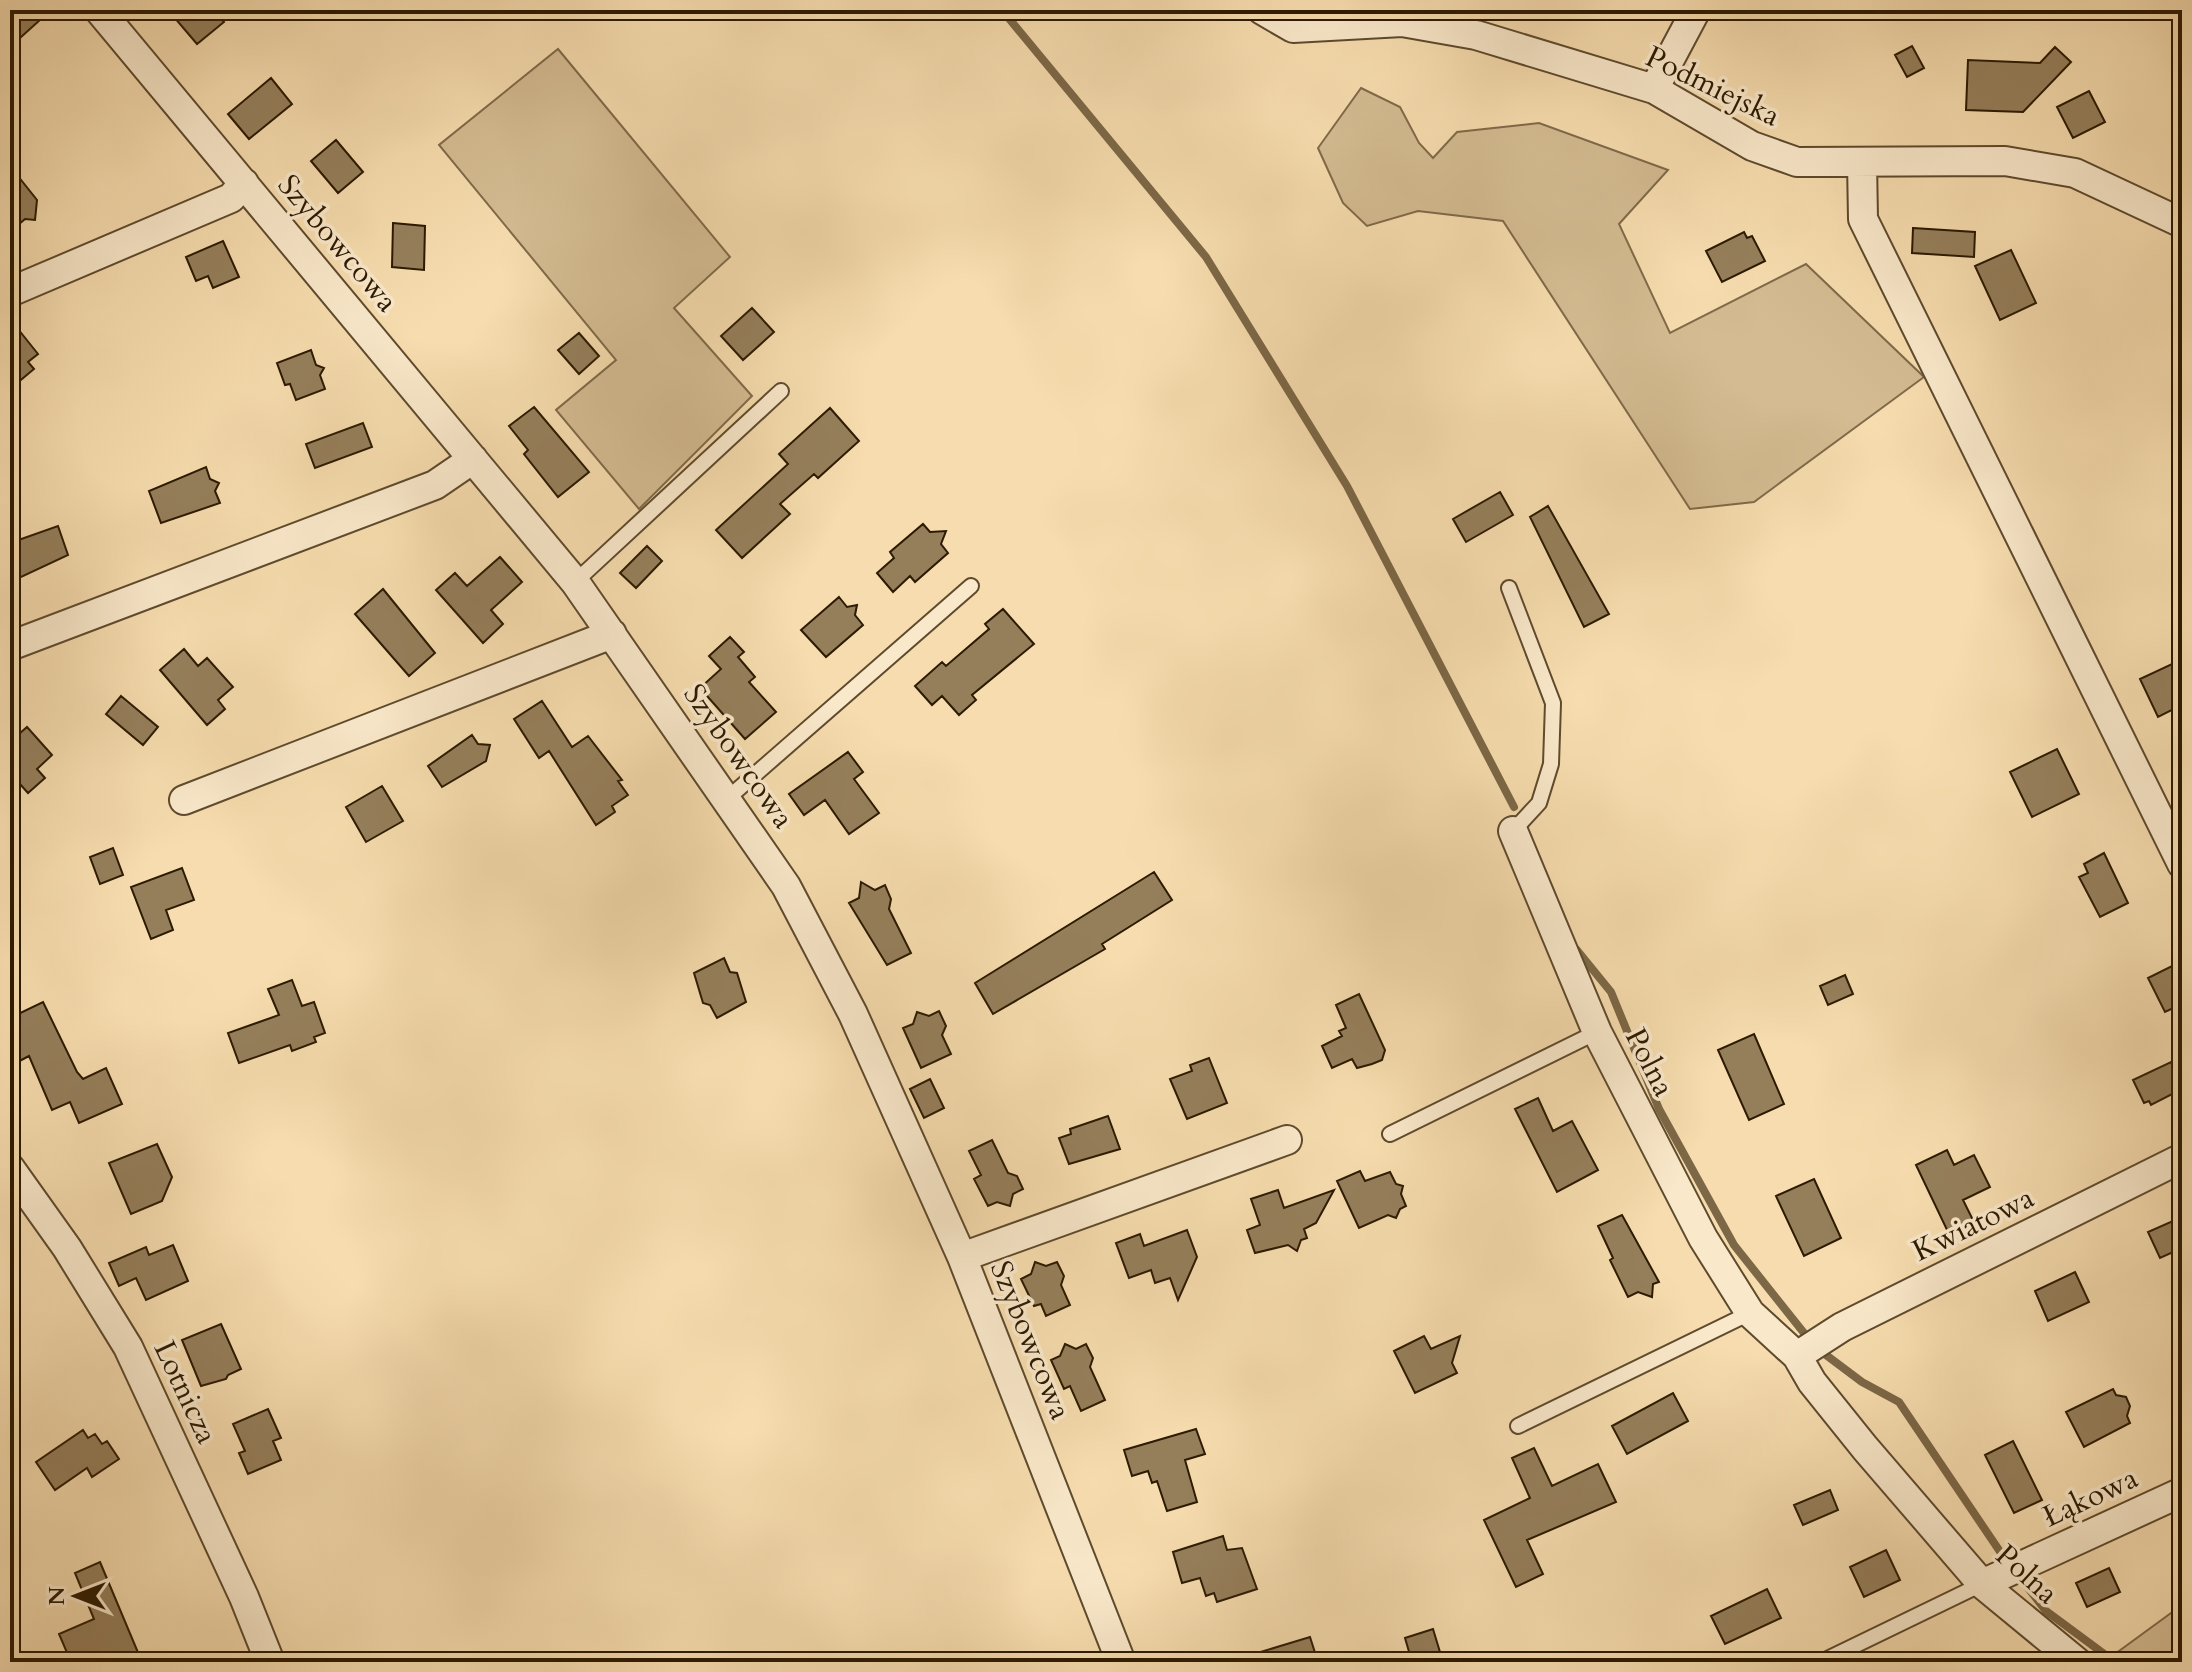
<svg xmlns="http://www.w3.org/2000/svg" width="2192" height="1672" viewBox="0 0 2192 1672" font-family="Cardo,serif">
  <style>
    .green { fill: #d4bb91; stroke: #806a4a; stroke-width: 2 }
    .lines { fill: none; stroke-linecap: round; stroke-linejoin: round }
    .stream { stroke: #7c6746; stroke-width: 8 }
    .building { fill: #957f5b; stroke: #2c1a02; stroke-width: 2 }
    .service-casing { stroke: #5e4a2d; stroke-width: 18 }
    .minor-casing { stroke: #5e4a2d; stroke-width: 32 }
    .service { stroke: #f9e8ca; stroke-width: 14 }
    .minor { stroke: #f9e8ca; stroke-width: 28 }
    .labels { text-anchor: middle; stroke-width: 7; stroke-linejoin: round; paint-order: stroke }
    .street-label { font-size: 30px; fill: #2c1a02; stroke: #f9e8ca }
  </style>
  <rect width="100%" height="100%" fill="#f6dcae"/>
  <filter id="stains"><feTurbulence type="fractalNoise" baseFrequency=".0025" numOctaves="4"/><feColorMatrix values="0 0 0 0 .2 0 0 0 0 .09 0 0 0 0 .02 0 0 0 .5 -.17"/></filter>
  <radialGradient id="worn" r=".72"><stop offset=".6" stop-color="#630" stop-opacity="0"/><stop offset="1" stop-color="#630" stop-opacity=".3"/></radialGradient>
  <path class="green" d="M558 49 730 257 674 308 752 396 639 509 556 410 616 360 439 145Z
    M1361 88 1400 107 1419 143 1433 158 1457 132 1539 123 1668 170 1619 224 1670 333 1806 264 1924 377 1754 502 1690 509 1503 221 1418 211 1367 226 1343 203 1318 148Z
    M2182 1605V1662H2132L2119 1651Z"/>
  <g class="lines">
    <path class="stream" d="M1002 10 1206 257 1347 486 1514 807
      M1576 949 1611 992 1659 1109 1734 1245 1804 1333
      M1826 1355 1862 1382 1899 1402 2005 1559
      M2025 1584 2046 1611 2115 1662"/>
  </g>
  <path class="building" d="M10 10H51L10 47Z
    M168 10H213L224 22 197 44Z
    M1912 46 1924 68 1907 77 1895 55Z
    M2055 47 2071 62 2023 112 1966 110 1968 60 2040 63Z
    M271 78 292 104 249 139 228 114Z
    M2089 91 2105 122 2073 138 2057 107Z
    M336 140 363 172 338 193 311 161Z
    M10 166 37 200 35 220 25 219 10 232Z
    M393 223 425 226 424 270 392 267Z
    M1913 228 1975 232 1974 257 1912 253Z
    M1744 232 1747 238 1752 236 1765 261 1722 282 1706 251Z
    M223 241 239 277 213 288 208 276 196 281 186 257Z
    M2011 250 2036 303 2000 320 1975 266Z
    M752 308 774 332 743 360 721 336Z
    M10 319 38 354 28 362 34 369 10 389Z
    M579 333 599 356 579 374 558 350Z
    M311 350 316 365 324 368 320 375 325 389 296 400 290 384 285 385 277 363Z
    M534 407 589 472 558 497 524 454 528 450 509 426Z
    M830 408 859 441 818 478 814 474 780 504 790 514 742 558 716 530 788 464 779 454Z
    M363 423 372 447 315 468 306 444Z
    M206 467 210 479 219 483 215 491 220 503 161 523 149 491Z
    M1500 492 1513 515 1466 542 1453 519Z
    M1548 506 1609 614 1584 627 1530 517Z
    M923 524 930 532 946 531 941 544 948 553 915 582 910 576 893 592 877 573 894 558 890 552Z
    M58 526 68 555 19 578 10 555V543Z
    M647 546 662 561 636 588 620 573Z
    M500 557 522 582 491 610 503 624 483 643 436 590 455 573 467 586Z
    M383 589 435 653 409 676 355 614Z
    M839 597 847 607 857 605 855 615 863 625 826 657 801 630Z
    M1003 609 1034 644 972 695 976 700 959 715 942 696 932 705 915 686 942 662 946 666 989 629 985 624Z
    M730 637 744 652 738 657 755 677 749 682 776 712 745 739 700 688 721 669 709 656Z
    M184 649 198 666 207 658 233 687 218 700 225 709 207 725 160 670Z
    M2172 664 2182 685V705L2158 717 2140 679Z
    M121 696 158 727 143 745 106 714Z
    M542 701 572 747 588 736 622 780 618 781 628 795 612 806 615 812 596 825 549 751 539 758 514 719Z
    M27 727 52 755 37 769 45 778 28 793 10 773V742Z
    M472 735 478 744 490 745 486 761 442 787 428 766Z
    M2057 749 2079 794 2032 817 2010 772Z
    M848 752 863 772 854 779 879 813 849 834 825 800 804 815 789 794Z
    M382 786 403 821 366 842 346 807Z
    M113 848 123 875 100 884 90 857Z
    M2104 853 2128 903 2100 917 2079 877 2088 873 2084 864Z
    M182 868 194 900 166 910 173 930 151 939 131 887Z
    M1154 872 1172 900 1102 944 1105 949 993 1014 975 983Z
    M861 882 875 890 885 885 891 899 889 909 911 953 887 965 849 903 859 898Z
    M724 958 730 972 737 973 746 1002 717 1018 710 1005 703 1003 694 973Z
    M2182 961V1004L2165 1012 2148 978Z
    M1845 975 1853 994 1828 1005 1820 986Z
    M292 980 302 1006 314 1002 325 1033 314 1037 316 1042 292 1051 290 1045 239 1063 228 1033 279 1015 268 989Z
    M1359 994 1385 1050 1382 1060 1372 1064 1357 1068 1352 1059 1332 1068 1322 1046 1342 1036 1339 1031 1346 1028 1336 1005Z
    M43 1002 77 1072 83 1079 106 1068 122 1104 79 1123 70 1102 52 1110 29 1056 10 1066V1018Z
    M939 1011 946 1026 942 1035 951 1054 921 1068 903 1028 913 1024 917 1012 929 1016Z
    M1754 1034 1784 1104 1749 1120 1718 1050Z
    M1209 1058 1227 1103 1187 1119 1170 1079 1192 1071 1190 1065Z
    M2171 1062 2182 1089 2151 1105 2149 1101 2144 1103 2133 1080Z
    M930 1079 944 1108 924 1118 910 1089Z
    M1538 1098 1553 1131 1572 1121 1598 1170 1557 1192 1515 1109Z
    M1108 1116 1120 1149 1069 1164 1059 1138 1071 1134 1070 1129Z
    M992 1140 1008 1173 1017 1176 1023 1189 1013 1194 1010 1206 997 1202 988 1206 974 1179 981 1175 969 1151Z
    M157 1144 172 1177 162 1201 131 1214 109 1163Z
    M1947 1150 1954 1165 1974 1155 1990 1187 1963 1200 1973 1220 1948 1232 1916 1165Z
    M1360 1171 1365 1181 1390 1172 1396 1184 1403 1186 1401 1194 1406 1206 1400 1209 1396 1218 1388 1215 1359 1228 1337 1181Z
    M1814 1179 1841 1238 1804 1256 1776 1196Z
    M1278 1190 1284 1208 1334 1190 1316 1223 1304 1229 1307 1238 1301 1240 1297 1251 1288 1245 1255 1253 1247 1230 1260 1225 1251 1199Z
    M1622 1215 1659 1282 1653 1284 1652 1297 1638 1292 1628 1297 1610 1260 1613 1258 1598 1226Z
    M2182 1217V1248L2160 1258 2148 1232Z
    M1187 1230 1197 1257 1178 1300 1170 1278 1155 1283 1151 1270 1129 1278 1116 1243 1140 1234 1144 1246Z
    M173 1245 188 1281 146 1300 136 1278 119 1286 109 1263 146 1247 149 1255Z
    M1035 1262 1046 1266 1057 1262 1064 1276 1061 1285 1070 1305 1046 1316 1041 1304 1034 1306 1021 1279 1031 1274Z
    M2075 1272 2089 1302 2048 1321 2035 1291Z
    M221 1324 241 1369 228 1375 226 1379 201 1386 182 1340Z
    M1424 1336 1431 1349 1460 1336 1452 1363 1457 1373 1415 1393 1394 1351Z
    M1065 1344 1076 1349 1086 1344 1093 1358 1090 1367 1105 1400 1081 1411 1070 1386 1064 1389 1051 1360 1060 1356Z
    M2113 1389 2116 1395 2126 1397 2130 1406 2127 1416 2130 1423 2084 1447 2066 1412Z
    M1673 1393 1688 1421 1627 1454 1612 1426Z
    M268 1409 281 1438 273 1441 281 1460 248 1474 239 1453 245 1451 233 1424Z
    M1196 1429 1205 1454 1185 1460 1197 1502 1167 1511 1157 1481 1152 1483 1148 1471 1132 1476 1124 1450Z
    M83 1430 88 1438 95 1434 102 1444 107 1441 119 1459 92 1477 87 1468 55 1490 36 1462Z
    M2013 1441 2042 1500 2014 1513 1985 1455Z
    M1534 1448 1552 1486 1598 1464 1616 1502 1527 1540 1543 1574 1516 1587 1484 1520 1530 1498 1512 1458Z
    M1830 1490 1838 1510 1803 1525 1794 1505Z
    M1223 1536 1227 1550 1242 1548 1257 1589 1217 1602 1214 1593 1206 1596 1200 1578 1182 1583 1173 1552Z
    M1886 1550 1900 1580 1864 1597 1850 1567Z
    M100 1562 142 1662H71L59 1634 94 1619 75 1573Z
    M2109 1568 2120 1592 2087 1607 2076 1583Z
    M1767 1589 1781 1618 1725 1644 1711 1616Z
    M1433 1629 1443 1662H1412L1405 1638Z
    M1310 1637 1318 1662H1245L1244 1657Z"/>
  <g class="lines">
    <defs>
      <path id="service" d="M575 582 781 391
        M1509 588 1553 703 1551 764 1539 803 1513 831
        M728 798 971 586
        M1390 1134 1597 1032
        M1518 1426 1750 1313
        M1821 1662 1982 1584"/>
      <path id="minor" d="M99 10 575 582 786 886 853 1014 962 1257 1121 1662
        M1262 10 1293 28 1402 22 1476 35 1654 89 1752 146 1797 162 2005 161 2075 173 2182 223
        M1654 89 1696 10
        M1862 162 1863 219 2182 864
        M10 292 231 198 244 183
        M10 646 435 485 473 459
        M184 800 612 634
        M1513 831 1597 1032 1703 1238 1750 1313 1797 1356 1812 1382 1865 1448 1982 1584 2077 1662
        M10 1168 67 1248 128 1347 244 1597 270 1662
        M962 1257 1287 1140
        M1797 1356 1842 1327 2182 1158
        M1982 1584 2182 1492"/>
    </defs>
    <use href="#service" class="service-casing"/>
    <use href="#minor" class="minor-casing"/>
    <use href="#service" class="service"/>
    <use href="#minor" class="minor"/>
  </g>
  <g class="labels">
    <g class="street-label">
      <text transform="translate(1713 86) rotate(26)" y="10">Podmiejska</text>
      <text transform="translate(338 243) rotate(50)" y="10">Szybowcowa</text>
      <text transform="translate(739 756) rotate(55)" y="10">Szybowcowa</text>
      <text transform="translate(1650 1062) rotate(63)" y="10">Polna</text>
      <text transform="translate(1973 1224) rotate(-26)" y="10">Kwiatowa</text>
      <text transform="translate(1031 1340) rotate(68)" y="10">Szybowcowa</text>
      <text transform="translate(186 1392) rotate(65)" y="10">Lotnicza</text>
      <text transform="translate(2090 1497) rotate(-25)" y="10">Łąkowa</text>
      <text transform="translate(2027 1574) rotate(42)" y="10">Polna</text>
    </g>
  </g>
  <rect width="2192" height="1672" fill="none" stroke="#f6dcae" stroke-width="40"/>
  <rect x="12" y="12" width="2168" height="1648" fill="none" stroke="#2c1a02" stroke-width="4"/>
  <rect x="20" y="20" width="2152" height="1632" fill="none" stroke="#2c1a02" stroke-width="2"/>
  <g transform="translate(76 1596) rotate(270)" stroke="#f9e8ca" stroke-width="6" paint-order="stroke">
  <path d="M0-6L14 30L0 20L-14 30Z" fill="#2c1a02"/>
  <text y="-12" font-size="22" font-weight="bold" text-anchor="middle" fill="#2c1a02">N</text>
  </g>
  <rect width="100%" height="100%" filter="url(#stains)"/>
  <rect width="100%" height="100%" fill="url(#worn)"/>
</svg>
